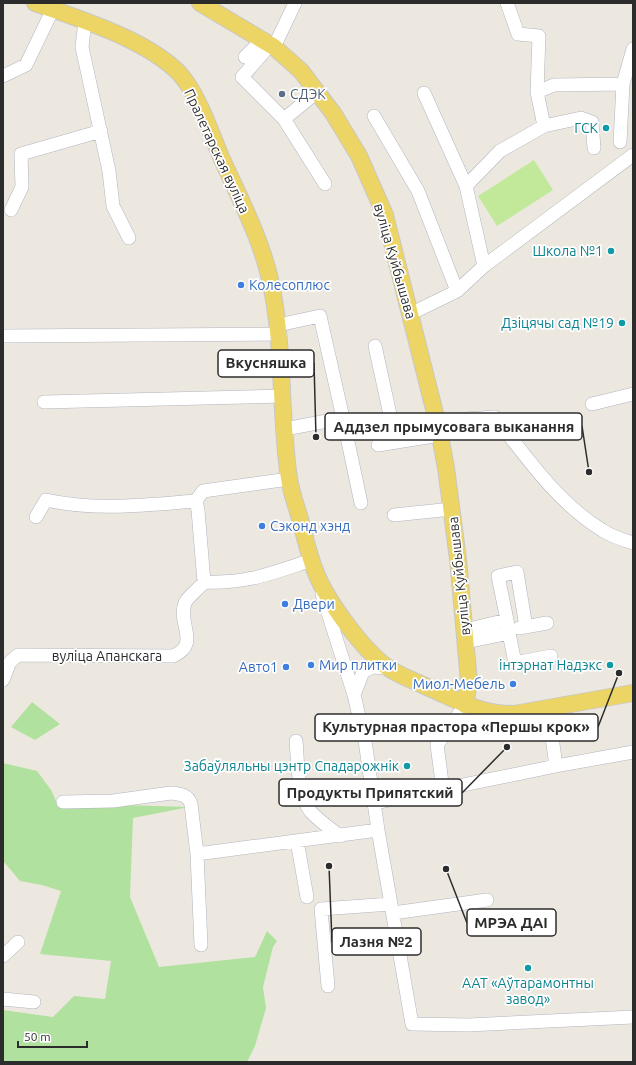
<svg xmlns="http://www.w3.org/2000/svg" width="636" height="1065" viewBox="0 0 636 1065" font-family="Ubuntu,sans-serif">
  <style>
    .green { fill: #b1e19e }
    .pitch { fill: #c2e89a }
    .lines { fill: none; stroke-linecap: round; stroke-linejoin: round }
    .minor-casing { stroke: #b2b4bf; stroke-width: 14 }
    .major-casing { stroke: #c8c8c8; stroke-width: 18 }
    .minor { stroke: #fff; stroke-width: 13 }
    .major { stroke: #ecd565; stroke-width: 16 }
    .service-dot { fill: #5c6f8a; stroke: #fff; stroke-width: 1.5 }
    .culture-dot { fill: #0f9aa8; stroke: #fff; stroke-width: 1.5 }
    .shop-dot { fill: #3f7fe0; stroke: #fff; stroke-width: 1.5 }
    .labels { text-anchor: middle; stroke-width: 3.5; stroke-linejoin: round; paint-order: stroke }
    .service-label { font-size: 14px; fill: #4e5e75; stroke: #fff; text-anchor: start }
    .culture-label { font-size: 14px; fill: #0d838f; stroke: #fff; text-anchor: end }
    .street-label { font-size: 14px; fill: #2c2c2c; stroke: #fff }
    .shop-label { font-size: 14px; fill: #366cbe; stroke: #fff; text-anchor: start }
    .leader { fill: none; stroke: #2c2c2c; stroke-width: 1.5 }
    .callout-dot { fill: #2c2c2c; stroke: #fff; stroke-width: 1.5 }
    .callout { fill: #fff; stroke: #2c2c2c; stroke-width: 1.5 }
    .callout-label { font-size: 15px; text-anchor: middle; font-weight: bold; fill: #2c2c2c }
  </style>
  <rect width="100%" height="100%" fill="#ede8df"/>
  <path class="green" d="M32 702 60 724 35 740 11 727Z
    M3 763 37 771 51 790 57 803 189 807 133 818 130 897 159 967 255 957 267 931 277 941 273 947 263 987 266 1008 255 1046 247 1062H3V1010L53 1017 74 996 105 999 111 961 40 954 61 891 42 885 20 881 4 862Z"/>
  <path class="pitch" d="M534 160 553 190 497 226 478 196Z"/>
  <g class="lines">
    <defs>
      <path id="minor" d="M85 21 82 47 109 171 113 206 129 238
        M270 45 242 77 284 119 325 184
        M274 47 295 3
        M245 57 262 40
        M3 76 26 65 53 9
        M537 92 554 85 623 84 633 49
        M424 93 466 186
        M374 116 418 191 457 291
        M284 119 317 92
        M544 126 581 118 592 122 594 148
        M620 142 623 84
        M11 210 22 187 21 154 101 131
        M484 266 633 155
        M410 314 457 291 484 266 466 186 500 151 544 126 537 92 539 36 518 34 507 3
        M278 325 320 316 343 418 285 429
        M3 336 280 334
        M375 346 396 442
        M44 402 283 396
        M592 404 633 394
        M343 418 361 503
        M438 425 466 419 495 417C526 457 558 503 602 530 611 536 623 540 633 543
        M378 445 440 435
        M196 501 203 491 289 479
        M394 515 452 509
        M204 582C247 584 272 573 312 560
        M322 594 354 695 365 741 378 830 412 1024 468 1025 633 1017
        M507 620 498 576 517 572 526 627
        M519 628 547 623
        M465 630 507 620 508 627
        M466 642 509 633 515 663 551 656
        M3 680 10 662 18 655 173 656C201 644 177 624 185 603 188 596 199 589 204 582L198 510 196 501C146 505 95 511 46 500L36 517
        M354 695 363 672 372 667 388 668
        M548 708 556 766
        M296 741C298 763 297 794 311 812 319 821 331 829 340 836
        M443 790 437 745 465 705
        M63 802 113 801 171 793C181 794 188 795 191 804L197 854 378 830
        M375 803 556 766 633 752
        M297 841 307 897
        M197 854 201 945
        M393 913 487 900
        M3 956 18 942
        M328 986 321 909 391 904
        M3 999 34 1002"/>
      <path id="major" d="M35 3C79 19 146 39 179 73 197 92 211 133 221 157 241 201 265 246 273 294 284 355 280 417 289 478 291 492 296 505 300 519 305 537 309 556 316 573 327 601 363 650 387 667 399 676 416 681 429 688 459 701 480 714 514 714L633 693
        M200 3 274 47 301 71 333 113 359 156 385 215 438 425 446 468 458 559 469 682 465 705"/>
    </defs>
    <use href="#minor" class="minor-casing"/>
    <use href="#major" class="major-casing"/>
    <use href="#minor" class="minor"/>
    <use href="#major" class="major"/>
  </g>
  <circle class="service-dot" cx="282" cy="94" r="4"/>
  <g class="culture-dot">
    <circle cx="606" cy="128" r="4"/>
    <circle cx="611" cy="251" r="4"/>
    <circle cx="622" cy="323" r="4"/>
    <circle cx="610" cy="665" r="4"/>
    <circle cx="407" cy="766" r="4"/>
    <circle cx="528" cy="968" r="4"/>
  </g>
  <g class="shop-dot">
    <circle cx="241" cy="285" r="4"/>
    <circle cx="262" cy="526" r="4"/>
    <circle cx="285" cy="604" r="4"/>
    <circle cx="311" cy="665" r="4"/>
    <circle cx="286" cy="667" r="4"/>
    <circle cx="513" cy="684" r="4"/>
  </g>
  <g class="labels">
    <g class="service-label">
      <text x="290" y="99">СДЭК</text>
    </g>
    <g class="culture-label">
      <text x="598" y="133">ГСК</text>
      <text x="603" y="256">Школа №1</text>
      <text x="614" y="328">Дзіцячы сад №19</text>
      <text x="602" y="670">інтэрнат Надэкс</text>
      <text x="399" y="771">Забаўляльны цэнтр Спадарожнік</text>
      <text x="528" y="988" text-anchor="middle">ААТ «Аўтарамонтны<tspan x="528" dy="16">завод»</tspan></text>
    </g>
    <g class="street-label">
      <text transform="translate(217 151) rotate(65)" y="5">Пралетарская вуліца</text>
      <text transform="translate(395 261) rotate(74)" y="5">вуліца Куйбышава</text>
      <text transform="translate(459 576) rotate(-96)" y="5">вуліца Куйбышава</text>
      <text x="107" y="661">вуліца Апанскага</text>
    </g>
    <g class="shop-label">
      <text x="249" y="290">Колесоплюс</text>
      <text x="270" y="531">Сэконд хэнд</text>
      <text x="293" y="609">Двери</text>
      <text x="319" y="670">Мир плитки</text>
      <text x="278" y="672" text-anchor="end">Авто1</text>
      <text x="505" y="689" text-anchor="end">Миол-Мебель</text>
    </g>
  </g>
  <path class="leader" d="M316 437L314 363M589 472L582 426M619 673L598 727M507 747L462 793M446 869L467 923M329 866L332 942"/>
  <g class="callout-dot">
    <circle cx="316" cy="437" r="4"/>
    <circle cx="589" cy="472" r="4"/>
    <circle cx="619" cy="673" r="4"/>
    <circle cx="507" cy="747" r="4"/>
    <circle cx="446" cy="869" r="4"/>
    <circle cx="329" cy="866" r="4"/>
  </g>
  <g class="callout">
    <rect x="218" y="350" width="96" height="27" rx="4"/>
    <rect x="325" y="413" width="257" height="27" rx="4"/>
    <rect x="315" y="714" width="283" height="27" rx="4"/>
    <rect x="279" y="779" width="183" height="27" rx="4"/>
    <rect x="467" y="909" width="89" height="27" rx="4"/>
    <rect x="332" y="928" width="89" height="27" rx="4"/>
  </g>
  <g class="callout-label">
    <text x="266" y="368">Вкусняшка</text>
    <text x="454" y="432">Аддзел прымусовага выканання</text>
    <text x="456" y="732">Культурная прастора «Першы крок»</text>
    <text x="370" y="798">Продукты Припятский</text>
    <text x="511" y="928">МРЭА ДАІ</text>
    <text x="376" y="947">Лазня №2</text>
  </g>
  <rect width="636" height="1065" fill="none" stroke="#2c2c2c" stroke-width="8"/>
  <path d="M18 1041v6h69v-6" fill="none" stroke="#2c2c2c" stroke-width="2"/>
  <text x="24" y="1041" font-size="12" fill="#2c2c2c" stroke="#ffffff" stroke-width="3" paint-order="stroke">50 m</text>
</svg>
